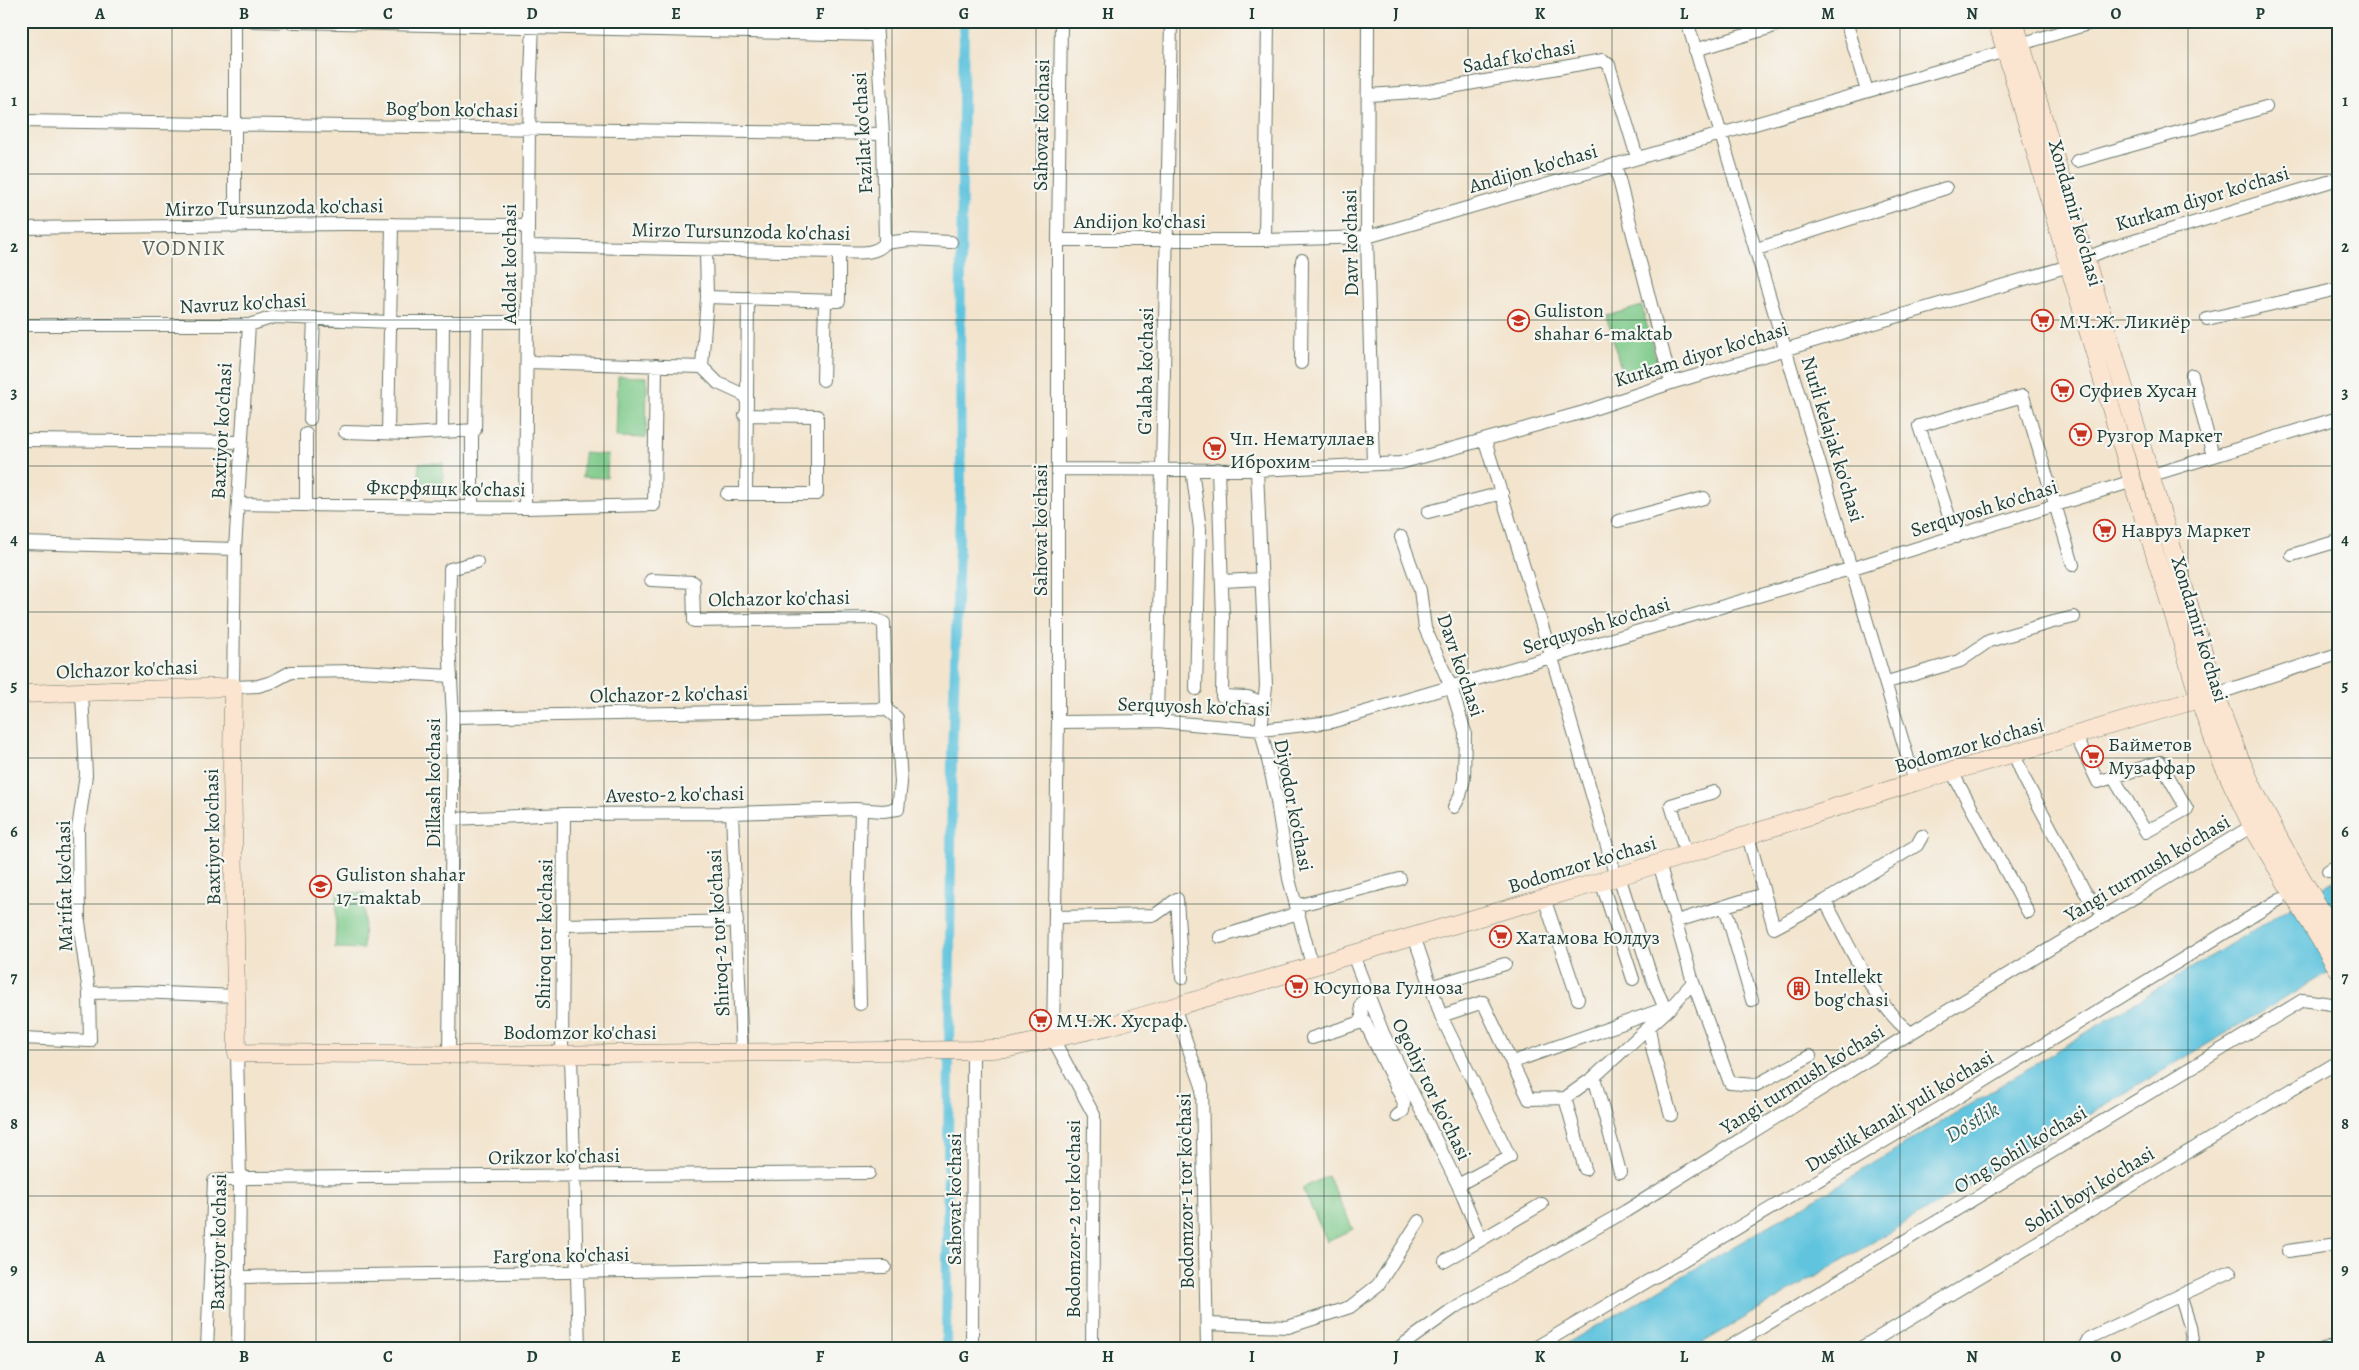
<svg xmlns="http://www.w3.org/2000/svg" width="2359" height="1370" viewBox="0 0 2359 1370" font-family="Alegreya,serif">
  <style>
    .green { fill: #7cc988; stroke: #4e835e }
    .water { fill: #60c4de; stroke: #408089 }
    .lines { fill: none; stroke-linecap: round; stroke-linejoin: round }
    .canal { stroke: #60c4de; stroke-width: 10 }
    .street-casing { stroke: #69776a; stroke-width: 14 }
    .secondary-casing { stroke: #69776a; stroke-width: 19 }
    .street { stroke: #fff; stroke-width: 12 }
    .secondary { stroke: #fce5d0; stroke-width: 18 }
    .grid { fill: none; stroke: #1f3d34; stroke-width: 1; stroke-opacity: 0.55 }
    .labels { text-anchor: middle; stroke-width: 4.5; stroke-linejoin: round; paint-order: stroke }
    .street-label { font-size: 20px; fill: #1f3d34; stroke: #f6f6f2 }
    .poi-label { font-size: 20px; fill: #1f3d34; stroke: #f6f6f2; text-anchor: start }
    .neighbourhood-label { font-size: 21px; letter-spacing: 1px; fill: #5e6250; stroke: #f6f6f2 }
    .water-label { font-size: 21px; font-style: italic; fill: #2f5f5e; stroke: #f6f6f2 }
    .neatline { fill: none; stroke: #1f3d34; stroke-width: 2 }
    .grid-label { font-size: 16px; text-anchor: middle; font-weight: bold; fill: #1f3d34 }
  </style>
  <rect width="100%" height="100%" fill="#f6f6f2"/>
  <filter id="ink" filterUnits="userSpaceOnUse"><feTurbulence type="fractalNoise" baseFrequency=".02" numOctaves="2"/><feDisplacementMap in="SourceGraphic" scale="10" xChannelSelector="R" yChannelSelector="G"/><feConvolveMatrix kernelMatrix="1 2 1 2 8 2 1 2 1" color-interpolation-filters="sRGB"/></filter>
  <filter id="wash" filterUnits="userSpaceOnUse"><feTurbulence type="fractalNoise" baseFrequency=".0096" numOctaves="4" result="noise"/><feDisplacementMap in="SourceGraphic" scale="20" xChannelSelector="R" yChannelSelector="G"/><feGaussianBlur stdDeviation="1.12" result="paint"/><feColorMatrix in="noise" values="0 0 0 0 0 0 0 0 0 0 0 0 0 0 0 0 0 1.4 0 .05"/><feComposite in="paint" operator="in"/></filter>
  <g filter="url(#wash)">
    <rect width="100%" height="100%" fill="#f3e4cd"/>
    <path class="green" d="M1642 306 1659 371 1624 381 1607 316Z
      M618 376 647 377 646 438 616 437Z
      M584 453 608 455 607 478 582 477Z
      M419 463H443V487L418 486Z
      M337 892 365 893 363 949 335 948Z
      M1328 1176 1353 1229 1327 1241 1302 1188Z"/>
    <path class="water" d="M2338 878V967L1692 1349H1557L1822 1195Z"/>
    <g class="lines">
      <path class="canal" d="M946 1349 952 755 961 482 960 349 964 21"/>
    </g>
  </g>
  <g filter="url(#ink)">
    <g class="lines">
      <defs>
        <path id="street" d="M235 21V227
          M253 21 876 35
          M876 21 883 134 885 243
          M1061 21 1058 240V722L1053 1039 1094 1115 1092 1349
          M1368 21 1367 237 1373 464
          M1687 21 1915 782
          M1846 21 1867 91
          M2021 44 2098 21
          M1695 50 1769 28 1783 21
          M1369 95 1429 91 1603 60 1609 65 1637 157
          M21 121 883 134
          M2077 161 2266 107
          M1615 164 1671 383
          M21 228 344 224 528 225
          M1058 240H1265L1367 237 2006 51
          M1265 240 1268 21
          M528 246 839 252C854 252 875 256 885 243L909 240 951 242
          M1757 249 1946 188
          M706 251 707 297 702 367 718 383 746 396
          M2086 258 2111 248 2338 179
          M707 297 839 301V252
          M2207 319 2338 289
          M21 325H249L274 317 390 322H527
          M249 325 235 549 233 687 258 686 272 682 291 672 359 671 451 676
          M528 362 702 367
          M1301 363 1302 260
          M2192 375 2213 456
          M823 380 825 301
          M310 419 314 318
          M472 430V507
          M345 432 409 434 475 430 477 322
          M442 432 443 322
          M388 433 392 224
          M21 440 241 442
          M1485 441 1552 658 1616 877
          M1059 469 1257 470 1400 463 1584 412 1671 383 2069 266
          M1192 469 1200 529 1196 689
          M1218 469 1223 618 1222 696 1248 697 1264 703
          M1257 470 1266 686 1261 730 1276 795 1289 879 1312 965
          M2149 476 2338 418
          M727 494H817V416L745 415
          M746 494 748 298
          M238 504 525 508 654 505 656 365
          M306 505V434
          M525 508 529 130 533 21
          M1428 512 1502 493
          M1618 521 1704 498
          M1401 537 1420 590 1425 628 1451 687 1465 732 1464 779 1460 796 1454 807
          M1956 537 1919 426 2023 396 2073 565
          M21 543 235 549
          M2292 555 2338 541
          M651 580 693 582 694 621 873 618 884 623 886 709
          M1223 581 1262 579
          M1887 682 1960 661 1989 641 2049 623 2074 617
          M2216 694 2338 654
          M453 717 886 709
          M1157 721 1171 21
          M1058 722 1157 721 1261 730 1331 722 1853 568 2133 481
          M2076 736 2098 782 2160 762 2187 809 2146 832 2113 777
          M2014 754 2024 778 2085 892 2105 916
          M1952 772 2028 912
          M732 813 742 1052
          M452 819 564 814 732 813 855 809 883 811 898 809 901 783 897 718 886 709
          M1748 836 1774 928 1825 901 1917 845 1922 836
          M1686 854 1671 805 1714 792
          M1659 863 1693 982 1730 1083 1756 1085 1810 1056
          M2328 871 2338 865
          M1619 876 1650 973 1665 1009
          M1601 881 1633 979
          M1544 898 1578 999
          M1177 899 1182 978
          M1825 901C1846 939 1877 1009 1911 1033
          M1296 906 1400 879
          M1725 907 1752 1000
          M1056 917 1155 915 1177 899
          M1677 921 1764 894
          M563 925 737 921
          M1414 936 1441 1016 1483 1002 1529 1099 1565 1098 1594 1077 1671 1007 1693 982
          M1220 937 1298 913
          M1353 955 1383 1033 1458 1185 1481 1239
          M1430 987 1505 964
          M89 993 137 992 236 996
          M1368 994 1361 1005 1362 1016 1404 1103 1403 1111 1397 1116
          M860 1004 858 913 861 810
          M1174 1007 1202 1086 1207 1349
          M1441 1016 1510 1157 1458 1185
          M1649 1027 1653 1052 1671 1115
          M21 1038 90 1041 89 993 79 922 78 829 86 775 82 693
          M1312 1038 1365 1021
          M237 1053 240 1179 238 1349
          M449 1054 453 717 449 643 450 569 477 562
          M562 1054 564 814
          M571 1055 579 1349
          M1513 1062 1666 1008
          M1594 1077 1620 1172
          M1565 1098 1585 1169
          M2288 1251 2338 1244
          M1445 1261 1542 1204
          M238 1277 885 1267
          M2180 1295 2190 1326 2193 1349
          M1207 1324 1288 1327 1350 1307 1378 1285 1419 1221
          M207 1349 214 1181 249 1178 869 1173
          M972 1349 973 1050
          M1397 1349 1454 1308 1626 1211 1911 1033 2252 826
          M1533 1349 1942 1107 2280 899
          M1726 1349 2303 1000 2338 1005
          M1859 1349 2338 1062
          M2083 1349 2089 1338 2230 1272
          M2323 1349 2338 1347"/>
        <path id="secondary" d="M1997 21 2136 493 2204 713 2222 762 2252 826 2338 969
          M2014 21 2220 708C2249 790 2291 864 2338 938
          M21 694 233 687 232 770 237 1053 531 1055 973 1050 1009 1048 1109 1026 1616 877 1915 782 2216 694"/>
      </defs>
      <use href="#street" class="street-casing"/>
      <use href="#secondary" class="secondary-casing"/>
      <use href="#street" class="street"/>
      <use href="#secondary" class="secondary"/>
    </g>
  </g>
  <path class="grid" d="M172 21V1349M316 21V1349M460 21V1349M604 21V1349M748 21V1349M892 21V1349M1036 21V1349M1180 21V1349M1324 21V1349M1468 21V1349M1612 21V1349M1756 21V1349M1900 21V1349M2044 21V1349M2188 21V1349M21 174H2338M21 320H2338M21 466H2338M21 612H2338M21 758H2338M21 904H2338M21 1050H2338M21 1196H2338"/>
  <defs>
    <symbol id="school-ring" viewBox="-11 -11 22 22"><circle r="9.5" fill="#f6f6f2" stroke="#c8321e" stroke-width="1.5"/><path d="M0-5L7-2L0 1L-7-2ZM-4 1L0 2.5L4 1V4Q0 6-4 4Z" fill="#c8321e"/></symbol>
    <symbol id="supermarket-ring" viewBox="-11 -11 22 22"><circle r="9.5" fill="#f6f6f2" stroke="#c8321e" stroke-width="1.5"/><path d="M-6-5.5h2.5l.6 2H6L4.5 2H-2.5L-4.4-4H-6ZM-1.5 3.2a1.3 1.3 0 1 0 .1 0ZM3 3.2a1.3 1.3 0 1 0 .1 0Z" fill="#c8321e"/></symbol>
    <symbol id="building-ring" viewBox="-11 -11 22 22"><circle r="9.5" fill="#f6f6f2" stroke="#c8321e" stroke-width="1.5"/><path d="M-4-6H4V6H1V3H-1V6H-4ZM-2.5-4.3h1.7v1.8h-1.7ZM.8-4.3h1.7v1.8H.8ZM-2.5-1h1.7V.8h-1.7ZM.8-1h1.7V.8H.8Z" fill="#c8321e"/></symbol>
  </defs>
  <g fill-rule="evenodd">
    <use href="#school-ring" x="1506" y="308" width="25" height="25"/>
    <use href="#supermarket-ring" x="2030" y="308" width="25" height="25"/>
    <use href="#supermarket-ring" x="2050" y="378" width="25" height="25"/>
    <use href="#supermarket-ring" x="2068" y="422" width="25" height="25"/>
    <use href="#supermarket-ring" x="1202" y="436" width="25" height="25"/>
    <use href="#supermarket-ring" x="2092" y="518" width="25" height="25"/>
    <use href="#supermarket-ring" x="2080" y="744" width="25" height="25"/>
    <use href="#school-ring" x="308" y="874" width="25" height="25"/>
    <use href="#supermarket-ring" x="1488" y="924" width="25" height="25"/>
    <use href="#supermarket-ring" x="1284" y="974" width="25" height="25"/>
    <use href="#building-ring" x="1786" y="976" width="25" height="25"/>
    <use href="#supermarket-ring" x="1028" y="1008" width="25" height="25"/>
  </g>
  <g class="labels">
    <g class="street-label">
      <text transform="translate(1519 56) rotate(-10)" y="7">Sadaf ko'chasi</text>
      <text transform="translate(452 109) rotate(1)" y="7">Bog'bon ko'chasi</text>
      <text transform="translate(1041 125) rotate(-89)" y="7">Sahovat ko'chasi</text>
      <text transform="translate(862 133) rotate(-93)" y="7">Fazilat ko'chasi</text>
      <text transform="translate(1533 168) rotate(-16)" y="7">Andijon ko'chasi</text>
      <text transform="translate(2202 198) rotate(-17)" y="7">Kurkam diyor ko'chasi</text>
      <text transform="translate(274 207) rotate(-1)" y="7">Mirzo Tursunzoda ko'chasi</text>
      <text transform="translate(2076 213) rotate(74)" y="7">Xondamir ko'chasi</text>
      <text x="1140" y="228">Andijon ko'chasi</text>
      <text transform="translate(741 231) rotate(1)" y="7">Mirzo Tursunzoda ko'chasi</text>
      <text transform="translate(1350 243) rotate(-91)" y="7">Davr ko'chasi</text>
      <text transform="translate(509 264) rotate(-90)" y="7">Adolat ko'chasi</text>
      <text transform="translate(243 303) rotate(-3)" y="7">Navruz ko'chasi</text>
      <text transform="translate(1701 354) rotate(-17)" y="7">Kurkam diyor ko'chasi</text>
      <text transform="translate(1145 371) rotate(-89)" y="7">G'alaba ko'chasi</text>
      <text transform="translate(221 431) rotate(-87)" y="7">Baxtiyor ko'chasi</text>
      <text transform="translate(1833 439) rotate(73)" y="7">Nurli kelajak ko'chasi</text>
      <text transform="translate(446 488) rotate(1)" y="7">Фксрфящк ko'chasi</text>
      <text transform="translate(1984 508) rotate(-17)" y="7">Serquyosh ko'chasi</text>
      <text transform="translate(1040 530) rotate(-90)" y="7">Sahovat ko'chasi</text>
      <text transform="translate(779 598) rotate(-1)" y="7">Olchazor ko'chasi</text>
      <text transform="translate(1596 625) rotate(-17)" y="7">Serquyosh ko'chasi</text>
      <text transform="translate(2200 629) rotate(73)" y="7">Xondamir ko'chasi</text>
      <text transform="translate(1461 665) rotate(71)" y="7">Davr ko'chasi</text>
      <text transform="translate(127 669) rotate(-2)" y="7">Olchazor ko'chasi</text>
      <text transform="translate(669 694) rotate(-1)" y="7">Olchazor-2 ko'chasi</text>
      <text transform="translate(1194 706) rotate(2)" y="7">Serquyosh ko'chasi</text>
      <text transform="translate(1969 745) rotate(-16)" y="7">Bodomzor ko'chasi</text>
      <text transform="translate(433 783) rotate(-90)" y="7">Dilkash ko'chasi</text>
      <text transform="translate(675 794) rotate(-1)" y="7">Avesto-2 ko'chasi</text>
      <text transform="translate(1294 805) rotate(79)" y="7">Diyodor ko'chasi</text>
      <text transform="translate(212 837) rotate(-91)" y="7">Baxtiyor ko'chasi</text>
      <text transform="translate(1582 864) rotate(-17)" y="7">Bodomzor ko'chasi</text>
      <text transform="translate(2147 868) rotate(-31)" y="7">Yangi turmush ko'chasi</text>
      <text transform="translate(64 886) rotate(-91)" y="7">Ma'rifat ko'chasi</text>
      <text transform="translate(718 933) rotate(-93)" y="7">Shiroq-2 tor ko'chasi</text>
      <text transform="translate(544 934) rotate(-89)" y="7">Shiroq tor ko'chasi</text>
      <text x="580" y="1039">Bodomzor ko'chasi</text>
      <text transform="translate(1802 1079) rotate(-32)" y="7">Yangi turmush ko'chasi</text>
      <text transform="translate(1432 1089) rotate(64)" y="7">Ogohiy tor ko'chasi</text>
      <text transform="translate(1899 1111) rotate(-31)" y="7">Dustlik kanali yuli ko'chasi</text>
      <text transform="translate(2020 1149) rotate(-31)" y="7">O'ng Sohil ko'chasi</text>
      <text transform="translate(554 1156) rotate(-1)" y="7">Orikzor ko'chasi</text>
      <text transform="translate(2089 1189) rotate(-31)" y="7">Sohil boyi ko'chasi</text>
      <text transform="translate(1185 1191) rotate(-91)" y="7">Bodomzor-1 tor ko'chasi</text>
      <text transform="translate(954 1199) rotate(-90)" y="7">Sahovat ko'chasi</text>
      <text transform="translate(1073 1219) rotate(-90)" y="7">Bodomzor-2 tor ko'chasi</text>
      <text transform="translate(218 1242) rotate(-89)" y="7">Baxtiyor ko'chasi</text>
      <text transform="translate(561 1255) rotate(-1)" y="7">Farg'ona ko'chasi</text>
    </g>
    <g class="poi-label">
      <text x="1534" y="317">Guliston<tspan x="1534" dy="23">shahar 6-maktab</tspan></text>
      <text x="2059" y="328">М.Ч.Ж. Ликиёр</text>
      <text x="2079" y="397">Суфиев Хусан</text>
      <text x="2096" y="442">Рузгор Маркет</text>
      <text x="1230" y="445">Чп. Нематуллаев<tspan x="1230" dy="23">Иброхим</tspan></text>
      <text x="2121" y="537">Навруз Маркет</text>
      <text x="2108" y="751">Байметов<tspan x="2108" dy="23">Музаффар</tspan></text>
      <text x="336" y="881">Guliston shahar<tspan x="336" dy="23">17-maktab</tspan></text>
      <text x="1516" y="944">Хатамова Юлдуз</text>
      <text x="1814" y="983">Intellekt<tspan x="1814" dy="23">bog'chasi</tspan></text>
      <text x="1313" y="994">Юсупова Гулноза</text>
      <text x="1056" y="1027">М.Ч.Ж. Хусраф.</text>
    </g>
    <g class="neighbourhood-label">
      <text x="184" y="255">VODNIK</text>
    </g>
    <g class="water-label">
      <text transform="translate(1972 1122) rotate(-31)" y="7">Do'stlik</text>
    </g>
  </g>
  <rect width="2359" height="1370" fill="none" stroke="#f6f6f2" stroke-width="55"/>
  <rect x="28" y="28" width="2304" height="1314" class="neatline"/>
  <g class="grid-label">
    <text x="100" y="19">A</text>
    <text x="244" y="19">B</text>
    <text x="388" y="19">C</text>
    <text x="532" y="19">D</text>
    <text x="676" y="19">E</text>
    <text x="820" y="19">F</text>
    <text x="964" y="19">G</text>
    <text x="1108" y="19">H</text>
    <text x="1252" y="19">I</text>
    <text x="1396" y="19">J</text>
    <text x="1540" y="19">K</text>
    <text x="1684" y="19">L</text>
    <text x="1828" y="19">M</text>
    <text x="1972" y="19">N</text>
    <text x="2116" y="19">O</text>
    <text x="2260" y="19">P</text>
    <text x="14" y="106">1</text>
    <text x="2345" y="106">1</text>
    <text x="14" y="252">2</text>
    <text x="2345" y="252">2</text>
    <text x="14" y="398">3</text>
    <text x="2345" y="398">3</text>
    <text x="14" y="545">4</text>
    <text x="2345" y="545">4</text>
    <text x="14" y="691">5</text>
    <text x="2345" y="691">5</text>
    <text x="14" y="837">6</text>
    <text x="2345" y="837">6</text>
    <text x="14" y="983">7</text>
    <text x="2345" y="983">7</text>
    <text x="14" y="1129">8</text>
    <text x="2345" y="1129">8</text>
    <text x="14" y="1275">9</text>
    <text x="2345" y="1275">9</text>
    <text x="100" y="1362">A</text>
    <text x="244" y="1362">B</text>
    <text x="388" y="1362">C</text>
    <text x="532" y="1362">D</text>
    <text x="676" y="1362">E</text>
    <text x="820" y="1362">F</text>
    <text x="964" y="1362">G</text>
    <text x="1108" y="1362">H</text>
    <text x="1252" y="1362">I</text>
    <text x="1396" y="1362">J</text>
    <text x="1540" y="1362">K</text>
    <text x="1684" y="1362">L</text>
    <text x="1828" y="1362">M</text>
    <text x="1972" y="1362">N</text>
    <text x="2116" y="1362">O</text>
    <text x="2260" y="1362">P</text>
  </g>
</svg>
